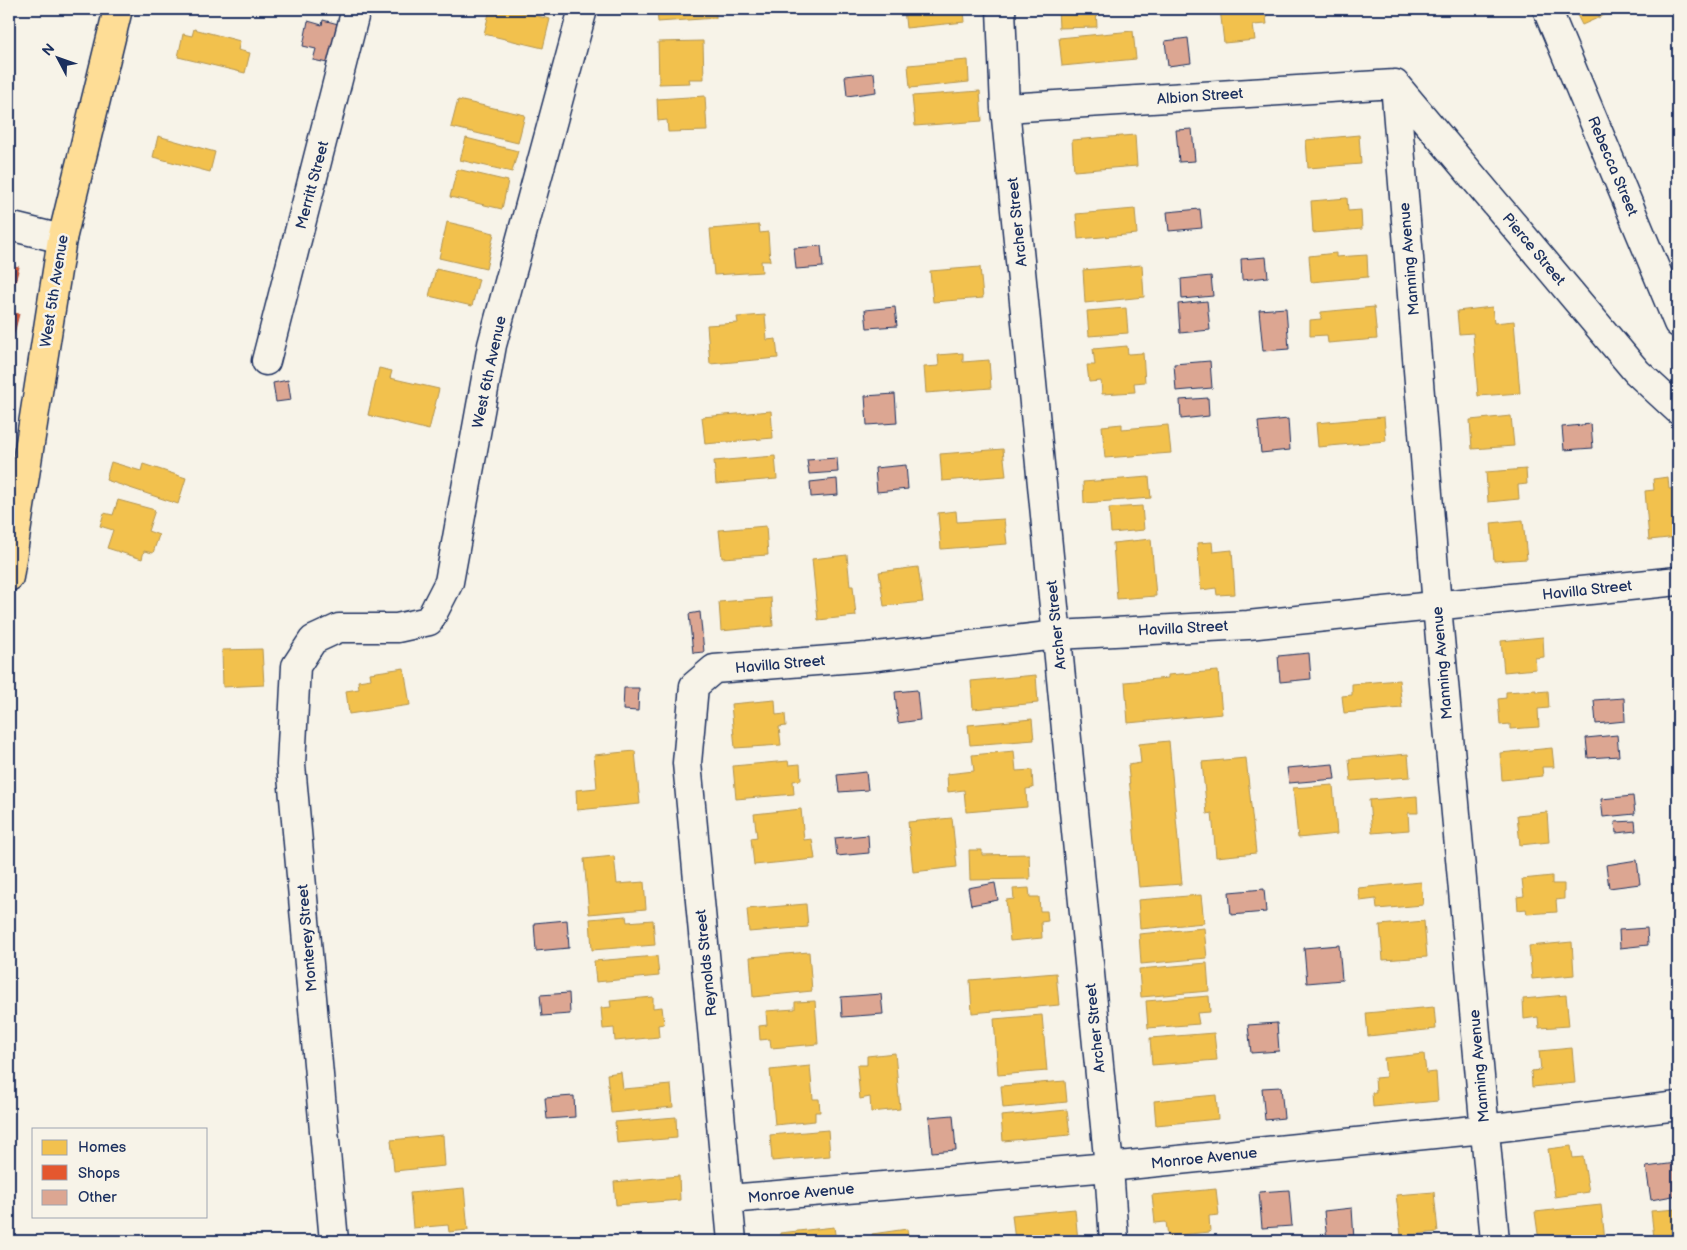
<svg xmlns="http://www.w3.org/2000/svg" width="1687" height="1250" viewBox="0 0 1687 1250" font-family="'Balsamiq Sans',sans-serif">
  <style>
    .homes { fill: #f2c14e; stroke: #b29553 }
    .shops { fill: #e4572e; stroke: #a84b3c }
    .building { fill: #dca692; stroke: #1b2f5e }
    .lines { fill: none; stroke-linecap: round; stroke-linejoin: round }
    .minor-casing { stroke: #1b2f5e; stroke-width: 31 }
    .major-casing { stroke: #1b2f5e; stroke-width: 31 }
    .minor { stroke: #f7f3e8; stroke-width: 28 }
    .major { stroke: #fedd96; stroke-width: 28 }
    .labels { text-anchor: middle; stroke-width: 5; stroke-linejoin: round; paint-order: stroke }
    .street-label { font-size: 15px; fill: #1b2f5e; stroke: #f7f3e8 }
  </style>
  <rect width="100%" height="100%" fill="#f7f3e8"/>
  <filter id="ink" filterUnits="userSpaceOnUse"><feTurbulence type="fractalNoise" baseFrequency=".02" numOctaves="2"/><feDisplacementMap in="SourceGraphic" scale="10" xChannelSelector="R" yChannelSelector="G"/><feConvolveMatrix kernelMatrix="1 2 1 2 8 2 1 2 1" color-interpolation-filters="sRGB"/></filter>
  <g filter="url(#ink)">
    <path class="homes" d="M490 9H507L550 19 543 48 484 34Z
      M657 9H716V18L658 22Z
      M904 9H964L965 22 906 28Z
      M1058 9H1096L1097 27 1059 28Z
      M1220 9H1265L1267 24 1253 25 1255 40 1224 43Z
      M1574 9H1618L1582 25Z
      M194 29 240 41 238 50 250 53 245 73 178 57 183 34 192 36Z
      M1133 31 1136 59 1062 66 1059 38Z
      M703 41 704 79H689L690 83 659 84 658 42Z
      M968 60 969 82 910 88 908 65Z
      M980 91 982 121 915 126 912 96Z
      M705 96 707 131 668 132 667 120 658 121 657 99Z
      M458 100 525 115 518 143 451 127Z
      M1135 135 1137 166 1074 171 1072 140Z
      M1359 135 1361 164 1308 168 1306 140Z
      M158 136 215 152 210 172 153 157Z
      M466 138 518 151 512 172 460 160Z
      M457 169 508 181 502 209 450 197Z
      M1347 198 1348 211 1361 210 1362 229 1313 233 1311 201Z
      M1135 209 1137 234 1078 239 1076 214Z
      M447 222 494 233 486 269 439 258Z
      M759 225 760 233 768 232 770 261H761L762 272 714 275 710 229Z
      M1336 253V257L1367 255 1368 277 1311 282 1309 256Z
      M1142 265 1144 297 1085 303 1083 270Z
      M980 267 983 298 933 302 930 271Z
      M436 269 479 279 472 306 429 296Z
      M1374 307 1377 339 1328 343 1327 335 1310 336V320L1321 319V312Z
      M1492 307 1494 323 1514 321 1520 393 1478 396 1473 333 1459 334 1457 311Z
      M1126 308 1128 333 1089 336 1087 311Z
      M765 315 767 340 776 339 778 358 710 364 707 325 738 323 737 317Z
      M1127 346 1128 354 1143 353 1145 382 1134 383 1135 392 1102 394 1101 381 1089 382 1087 365H1095L1093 349Z
      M963 353V362L989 360 991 388 926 393 924 367 939 366 938 355Z
      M379 368 392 371 390 378 439 389 429 430 368 415Z
      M771 411 773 438 705 444 702 417Z
      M1511 416 1514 446 1472 449 1470 420Z
      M1384 417 1386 441 1318 447 1316 423Z
      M1122 424V429L1168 425 1171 453 1105 458 1102 426Z
      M1003 449 1006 476 942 481 940 454Z
      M775 456 777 479 716 484 714 461Z
      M111 462 141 471 143 464 186 478 178 504 106 480Z
      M1526 469 1527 484 1518 485 1519 499 1488 502 1486 472Z
      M1149 477 1151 498 1084 503 1083 482Z
      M1668 477 1669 489 1678 488V537L1649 540 1645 491 1654 490 1653 479Z
      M118 500 155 510 148 531 159 535 153 553 144 551 142 559 107 548 113 530 100 526 104 513 113 515Z
      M1142 506 1144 530 1111 533 1109 508Z
      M956 511 957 522 1004 519 1007 544 941 549 938 513Z
      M1523 520 1527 559 1494 561 1491 523Z
      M766 526 768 555 722 558 719 530Z
      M1151 539 1156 596 1117 599 1113 543Z
      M1212 542 1213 552 1232 550 1235 594 1217 595 1216 588 1201 590 1197 543Z
      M847 555 850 586H853L856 616 818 620 812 559Z
      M918 567 923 602 884 606 879 572Z
      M771 598 773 626 721 631 719 602Z
      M1543 637 1544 657 1535 658 1536 669 1504 672 1501 641Z
      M262 649 264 685 223 687 222 650Z
      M404 668 410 705 349 714 346 691 359 689 358 681 371 679 370 673Z
      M1218 671 1222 714 1128 723 1125 682 1168 678V675Z
      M1036 675 1038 703 973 709 971 681Z
      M1399 680 1402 708 1344 713 1342 696 1352 695V684Z
      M1536 690V692L1548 691 1549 708 1538 709 1539 727 1510 729V724L1500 725 1498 699 1506 698V692Z
      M775 700 776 715 785 714 786 726 779 727 781 745 735 748 731 704Z
      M1032 719 1034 740 970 745 968 725Z
      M1169 741 1182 884 1139 887 1128 765 1141 763 1139 744Z
      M1552 748 1554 767H1542L1543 776 1502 780 1500 753Z
      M635 751 640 804 577 810 576 790 597 788 594 755Z
      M1014 751 1016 771 1032 770 1033 788 1026 789 1027 807 966 812 964 790 948 792 947 774 974 771 972 755Z
      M1408 754 1410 777 1351 781 1349 759Z
      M1246 758 1256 853 1216 857 1212 813 1207 814 1202 762Z
      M788 761 789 765 800 764 801 780 793 781 794 794 736 799 733 766Z
      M1333 785 1337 834 1298 838 1293 788Z
      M1417 796 1418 813H1408L1409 830 1372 833 1369 800Z
      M801 809 804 840 812 839 815 859 754 865 751 838 757 837 754 814Z
      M1547 812 1549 842 1520 845 1517 815Z
      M952 818 957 867 913 872 908 822Z
      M969 850H982V855L1029 854 1030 879 970 880Z
      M614 856 617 884 644 882 646 909 589 914 584 859Z
      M1552 876V884H1564V899L1556 900 1557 912 1527 914 1526 909 1518 910 1517 897 1524 896 1522 879Z
      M1421 882 1423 905 1377 909 1376 899 1360 901 1358 888Z
      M1029 888 1030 897H1039L1040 911H1047L1048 921 1041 922 1042 938 1010 941 1006 900 1014 899 1013 889Z
      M1201 895 1204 923 1140 929 1138 900Z
      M806 904 808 927 749 932 747 909Z
      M626 916 627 922 653 920 655 945 592 950 590 919Z
      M1424 921 1427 957 1383 960 1380 925Z
      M1204 928 1207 958 1141 964 1139 934Z
      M1572 942 1574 975 1532 979 1529 946Z
      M809 952 812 991 753 997 750 957Z
      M657 956 659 976 596 982 594 961Z
      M1207 963 1209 991 1141 997 1139 969Z
      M1056 973 1059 1005 972 1013 970 980Z
      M1566 995 1569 1026 1539 1028 1538 1017 1524 1019 1523 999Z
      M1209 996 1210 1012 1197 1013 1199 1024 1148 1028 1146 1001Z
      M653 997V1008L662 1007 664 1024 658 1025 659 1037 615 1041 614 1028 603 1029 601 1008 611 1007 610 1001Z
      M815 1001 818 1044 771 1048 770 1039 760 1040 759 1026 767 1025 766 1011 795 1009V1002Z
      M1434 1007 1436 1029 1368 1036 1366 1013Z
      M1042 1015 1047 1071 998 1075 994 1019Z
      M1214 1033 1217 1060 1152 1065 1150 1038Z
      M1572 1048 1575 1083 1532 1087 1531 1071 1541 1070 1539 1051Z
      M895 1053 900 1109 871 1112 870 1097 860 1099 857 1065H867V1056Z
      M1424 1054 1426 1073 1436 1072 1438 1101 1373 1107 1372 1093H1376L1375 1078 1386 1077 1384 1058Z
      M810 1066 813 1099H819L820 1112H815V1121L775 1125 770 1070Z
      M621 1072 623 1089 671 1085 673 1107 611 1113 607 1074Z
      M1065 1081 1067 1102 1003 1108 1001 1086Z
      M1216 1095 1218 1119 1156 1125 1154 1101Z
      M1067 1110 1070 1135 1003 1141 1001 1116Z
      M676 1117 677 1138 617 1143 615 1122Z
      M828 1130 830 1156 772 1161 770 1135Z
      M443 1135 445 1166 394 1171 391 1140Z
      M1571 1146 1573 1158 1583 1157 1589 1192 1555 1197 1548 1149Z
      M679 1176 680 1200 616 1205 614 1182Z
      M464 1188 468 1230 449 1232 448 1225 413 1228 410 1193Z
      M1216 1189 1219 1215 1209 1216 1210 1232 1168 1236 1166 1222 1155 1223 1152 1195Z
      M1434 1192 1438 1232 1401 1236 1396 1195Z
      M1601 1205 1605 1240 1590 1241H1539L1535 1212Z
      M1075 1209 1078 1241H1015L1012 1215Z
      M1678 1209V1236L1654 1238 1651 1211Z
      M834 1227 836 1241H781L780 1233Z
      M907 1229 909 1241H873L872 1234Z"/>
    <path class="shops" d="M9 265 19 267 9 305Z
      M9 312 19 314 9 353Z"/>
    <path class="building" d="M323 20 342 25 332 64 313 60 316 49 303 46 308 21 322 25Z
      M1188 38 1191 63 1168 66 1165 41Z
      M874 73 876 92 847 96 845 76Z
      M1192 129 1195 161 1179 162 1176 130Z
      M1200 209 1202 228 1169 231 1167 212Z
      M821 246 823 267 796 269 794 248Z
      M1266 257 1268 277 1242 280 1241 259Z
      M1211 276 1213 296 1182 299 1181 279Z
      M1207 301 1210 330 1180 333 1178 304Z
      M895 307 897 326 867 328 865 310Z
      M1286 308 1289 349 1263 351 1259 310Z
      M1210 361 1212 388 1176 391 1174 364Z
      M288 380 291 400 276 402 273 383Z
      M895 394 897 423 867 425 865 396Z
      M1208 398 1209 416 1181 419 1180 400Z
      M1288 419 1290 450 1261 453 1258 422Z
      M1591 424 1593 448 1564 450 1562 427Z
      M837 458 838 472 809 474 807 460Z
      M906 465 908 489 877 492 875 468Z
      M837 479 838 495 811 497 810 482Z
      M700 612 704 652 693 653 689 614Z
      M1309 653 1311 679 1280 682 1278 656Z
      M624 688H639L638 711 623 710Z
      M917 690 920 720 898 723 895 692Z
      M1624 698 1625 721 1596 724 1594 700Z
      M1617 735 1619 756 1588 758 1586 738Z
      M1333 764 1335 779 1289 783 1287 768Z
      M866 772 868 790 839 792 837 775Z
      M1633 796 1635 814 1603 817 1601 799Z
      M1635 821 1636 831 1616 833 1615 822Z
      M868 835 869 853 837 856 835 838Z
      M1637 860 1640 884 1609 888 1606 865Z
      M995 883 998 900 971 905 968 888Z
      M1264 889 1266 912 1231 915 1229 892Z
      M567 920 569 948 536 951 534 923Z
      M1647 928 1648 945 1620 948 1619 930Z
      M1339 945 1342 980 1307 983 1304 948Z
      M569 993 570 1014 542 1016 540 995Z
      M881 994 883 1014 842 1017 841 997Z
      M1277 1023 1279 1051 1251 1053 1248 1025Z
      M1281 1087 1284 1118 1265 1120 1262 1088Z
      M574 1096 575 1117 547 1119 545 1098Z
      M953 1115 956 1150 932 1152 929 1117Z
      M1676 1163 1678 1181V1195L1651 1200 1646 1167Z
      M1289 1190 1292 1226 1262 1228 1259 1192Z
      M1352 1208 1354 1240 1327 1241 1324 1211Z"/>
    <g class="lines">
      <defs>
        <path id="minor" d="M1001 9 1005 108 1109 1167 1114 1241
          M1547 9 1678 323
          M1395 84 1437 606 1495 1241
          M1395 84 1637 372 1678 410
          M1005 108 1395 84
          M9 226 62 239
          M266 361 356 9
          M729 1199 1109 1167 1484 1129 1678 1106
          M334 1241 291 765 296 666 313 640 339 628H397L429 621 449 582 492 345 583 9
          M732 1241 687 763 694 686 714 669 868 657 1057 635 1248 625 1678 581"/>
        <path id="major" d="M9 577 62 239 118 9"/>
      </defs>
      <use href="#minor" class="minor-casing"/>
      <use href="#major" class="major-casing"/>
      <use href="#minor" class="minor"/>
      <use href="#major" class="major"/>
    </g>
  </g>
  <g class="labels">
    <g class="street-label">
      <text transform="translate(1200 96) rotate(-4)" y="5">Albion Street</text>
      <text transform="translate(1613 166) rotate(67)" y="5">Rebecca Street</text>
      <text transform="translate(312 185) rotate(-75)" y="5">Merritt Street</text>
      <text transform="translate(1017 222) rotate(-96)" y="5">Archer Street</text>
      <text transform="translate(1534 249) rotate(50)" y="5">Pierce Street</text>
      <text transform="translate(1409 259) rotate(-95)" y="5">Manning Avenue</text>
      <text transform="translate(54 291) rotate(-81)" y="5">West 5th Avenue</text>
      <text transform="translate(489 372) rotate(-78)" y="5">West 6th Avenue</text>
      <text transform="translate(1587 590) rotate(-6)" y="5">Havilla Street</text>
      <text transform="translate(1056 625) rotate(-96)" y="5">Archer Street</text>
      <text transform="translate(1183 628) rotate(-3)" y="5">Havilla Street</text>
      <text transform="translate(1442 663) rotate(-95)" y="5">Manning Avenue</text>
      <text transform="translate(780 664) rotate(-5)" y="5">Havilla Street</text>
      <text transform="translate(307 938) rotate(-95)" y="5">Monterey Street</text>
      <text transform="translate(706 963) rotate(-96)" y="5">Reynolds Street</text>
      <text transform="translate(1095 1028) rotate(-96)" y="5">Archer Street</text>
      <text transform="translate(1479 1066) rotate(-95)" y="5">Manning Avenue</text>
      <text transform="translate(1204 1158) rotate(-6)" y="5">Monroe Avenue</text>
      <text transform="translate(801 1193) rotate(-5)" y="5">Monroe Avenue</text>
    </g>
  </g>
  <rect width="1687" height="1250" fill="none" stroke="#f7f3e8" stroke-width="30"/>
  <rect x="15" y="15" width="1657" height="1220" fill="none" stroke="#1b2f5e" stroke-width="2" filter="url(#ink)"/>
  <rect x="32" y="1128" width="175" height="90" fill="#f7f3e8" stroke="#9fa5b1"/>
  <rect x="42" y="1140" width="25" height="15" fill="#f2c14e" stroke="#9fa5b1"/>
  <text x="78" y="1152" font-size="15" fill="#1b2f5e">Homes</text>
  <rect x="42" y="1165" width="25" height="15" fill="#e4572e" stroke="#9fa5b1"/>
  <text x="78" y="1178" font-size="15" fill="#1b2f5e">Shops</text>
  <rect x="42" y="1190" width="25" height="15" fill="#dca692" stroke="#9fa5b1"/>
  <text x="78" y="1202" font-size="15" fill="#1b2f5e">Other</text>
  <g transform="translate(58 58) rotate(311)" stroke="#f7f3e8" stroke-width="4" paint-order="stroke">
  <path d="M0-4L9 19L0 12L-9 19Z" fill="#1b2f5e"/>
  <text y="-8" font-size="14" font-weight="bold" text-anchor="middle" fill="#1b2f5e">N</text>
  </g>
</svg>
